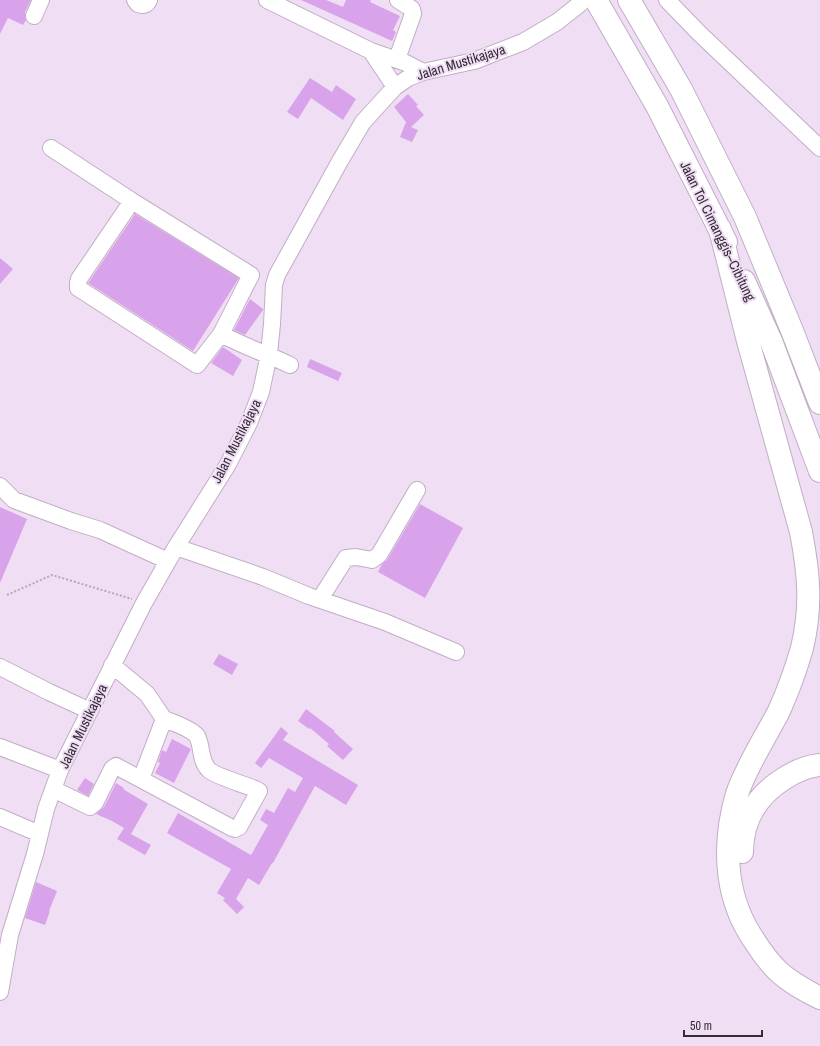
<svg xmlns="http://www.w3.org/2000/svg" width="820" height="1046" viewBox="0 0 820 1046" font-family="'Archivo Narrow',sans-serif">
  <style>
    .building { fill: #d9a3eb }
    .lines { fill: none; stroke-linecap: round; stroke-linejoin: round }
    .minor-casing { stroke: #c0aec4; stroke-width: 18 }
    .highway-casing { stroke: #c0aec4; stroke-width: 24 }
    .path { stroke: #b5a7b9; stroke-width: 2; stroke-dasharray: 2 2; stroke-linecap: butt }
    .minor { stroke: #fff; stroke-width: 16 }
    .highway { stroke: #fff; stroke-width: 22 }
    .labels { text-anchor: middle; stroke-width: 4; stroke-linejoin: round; paint-order: stroke }
    .street-label { font-size: 14px; fill: #332c35; stroke: #f0def4 }
  </style>
  <rect width="100%" height="100%" fill="#f0def4"/>
  <path class="building" d="M0 0H31L25 12 26 20 23 25 8 18 0 34Z
    M301 0H326L343 7 346 0H371L370 2 400 16 393 30 396 32 392 41Z
    M310 78 332 92 336 85 356 99 343 120 311 98 298 119 287 112Z
    M408 94 418 105 416 106 424 115 411 127 418 130 412 142 400 137 406 122 394 107Z
    M135 214 239 278 193 351 88 283Z
    M0 258 13 269 0 284Z
    M250 299 263 309V310L245 335 234 330Z
    M223 347 242 360 233 376 211 363Z
    M310 359 342 373 338 381 307 367Z
    M420 504 463 528 425 598 378 572 382 564 387 560Z
    M0 507 27 519 0 583Z
    M219 654 238 664 232 675 213 664Z
    M306 709 335 731 334 732 353 749 343 760 327 746 329 744 310 728 309 729 298 721Z
    M281 727 288 733 283 740 358 785 346 805 315 786 273 863H272L259 885 248 878 236 899 244 907 237 914 223 900 225 898 217 893 231 869 167 833 178 813 251 855 268 825 260 820 266 809 274 813 288 788 295 792 303 778 269 758 261 768 255 763Z
    M172 739 191 749 174 783 155 773 160 763 158 762 162 750 166 752Z
    M85 778 94 784 88 796 77 790Z
    M116 783 124 788 123 789 148 804 131 834 151 845 145 855 117 839 124 828 112 821 96 814 104 807Z
    M36 882 57 891 49 911H50L45 925 25 918Z"/>
  <g class="lines">
    <defs>
      <path id="minor" d="M135 0 138 4C143 6 147 5 149 0
        M267 0 371 51
        M667 0 699 33 820 148
        M34 16 41 0
        M397 59 413 14 412 9 398 0
        M395 87 371 51 406 63 423 72
        M51 148 132 201 251 275 221 334 197 365 78 288V283L79 279 132 201
        M221 334C243 346 267 354 290 365
        M0 486 14 500 71 521 100 530 168 561
        M176 547 263 577 309 596 385 622 456 652
        M320 599 346 558 356 557 372 560 379 555 417 490
        M112 665 147 694 164 719 141 779
        M0 667 49 692 90 711
        M0 747 60 770
        M53 789 90 807 95 803 112 769 116 766 232 828 235 829 239 827 259 791 255 789C246 785 215 776 209 770 199 760 203 747 197 736 192 729 172 722 164 719
        M0 817 40 834
        M0 992 10 935 35 854 46 809 60 770 144 603 176 547 227 466 249 423 261 392 269 354 272 324 274 285 277 275 340 161 363 122 395 87 408 78 423 72 474 61 523 42 557 22 581 3"/>
      <path id="highway" d="M596 0 657 106 726 242
        M629 0 681 89 745 217 793 333 820 403
        M720 229 748 341 801 532C809 574 812 606 802 648 796 669 788 691 779 711 765 738 747 765 737 794 723 841 724 892 750 934 758 947 768 962 779 972 791 983 806 991 820 998
        M744 281 771 341 820 471
        M742 852C742 819 757 795 785 778 796 771 807 766 820 765"/>
    </defs>
    <use href="#minor" class="minor-casing"/>
    <use href="#highway" class="highway-casing"/>
    <path class="path" d="M7 595 52 575 132 599"/>
    <use href="#minor" class="minor"/>
    <use href="#highway" class="highway"/>
  </g>
  <g class="labels">
    <g class="street-label">
      <text transform="translate(461 62) rotate(-17)" y="5">Jalan Mustikajaya</text>
      <text transform="translate(718 231) rotate(64)" y="5">Jalan Tol Cimanggis–Cibitung</text>
      <text transform="translate(236 441) rotate(-63)" y="5">Jalan Mustikajaya</text>
      <text transform="translate(83 726) rotate(-64)" y="5">Jalan Mustikajaya</text>
    </g>
  </g>
  <path d="M684 1030v6h78v-6" fill="none" stroke="#332c35" stroke-width="2"/>
  <text x="690" y="1030" font-size="12" fill="#332c35" stroke="#f0def4" stroke-width="3" paint-order="stroke">50 m</text>
</svg>
